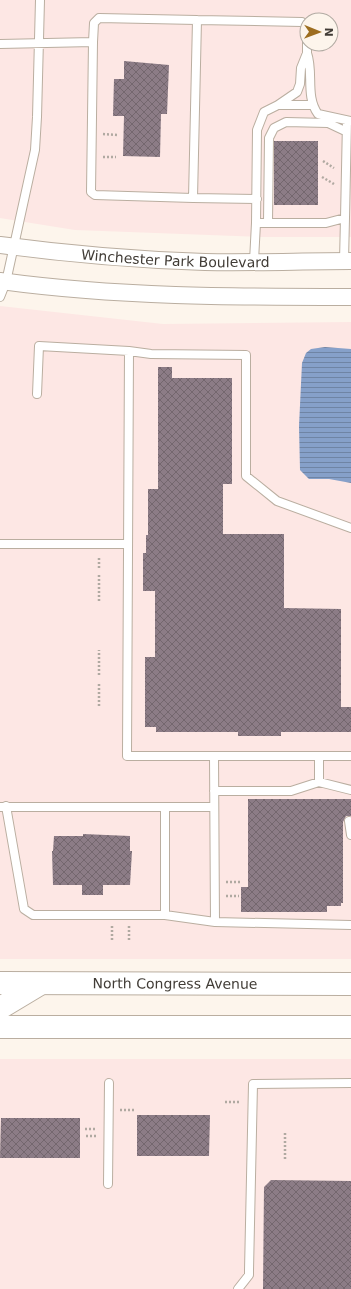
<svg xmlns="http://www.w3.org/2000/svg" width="351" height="1289" viewBox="0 0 351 1289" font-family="'DejaVu Sans',sans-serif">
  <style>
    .commercial { fill: #fde7e4; fill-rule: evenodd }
    .water { fill: url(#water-rules) }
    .building { fill: url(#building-cross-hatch) }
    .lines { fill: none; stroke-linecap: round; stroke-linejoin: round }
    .lane-casing { stroke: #baaea0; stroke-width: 10 }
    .street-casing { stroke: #baaea0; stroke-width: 18 }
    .secondary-casing { stroke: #baaea0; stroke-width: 24 }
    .path { stroke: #b0a9a1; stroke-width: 2.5; stroke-dasharray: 2 2; stroke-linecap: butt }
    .lane { stroke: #fff; stroke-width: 8 }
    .street { stroke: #fff; stroke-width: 16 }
    .secondary { stroke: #fff; stroke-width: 22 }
    .labels { text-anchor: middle; stroke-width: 4; stroke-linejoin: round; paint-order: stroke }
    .street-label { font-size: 14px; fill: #413c36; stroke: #fdf5ec }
  </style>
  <defs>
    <pattern id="water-rules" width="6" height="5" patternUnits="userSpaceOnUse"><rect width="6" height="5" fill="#86a0c9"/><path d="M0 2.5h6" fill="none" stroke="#6f84a4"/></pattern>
    <pattern id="building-cross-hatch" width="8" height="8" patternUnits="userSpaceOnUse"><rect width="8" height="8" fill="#8c7c86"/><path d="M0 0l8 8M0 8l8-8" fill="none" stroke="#74676e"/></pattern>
  </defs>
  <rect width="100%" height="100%" fill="#fdf5ec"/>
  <path class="commercial" d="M0 0H351V237H262L75 230 0 218ZM307 20H331V44H307Z
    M0 306 163 324 351 322V959H0Z
    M0 1059H351V1289H0Z"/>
  <path class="water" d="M325 347 351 349V483L329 479H309L300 470 299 426 302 363 306 353 311 349Z"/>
  <path class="building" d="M124 61 169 65 167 114H161L160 157 123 156 124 116H113L114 79H124Z
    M274 141H318V205H274Z
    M158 367H172V378H232V484H223V534H284V608L341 609V707H351V732H281V736H238V732H156V727H145V657H155V591H143V553H146V535H148V489H158Z
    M248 799H351V816H346L343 822V903H341V906H327V912H241V887H248Z
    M83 834 130 836V851H132L130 885H103V895H82V885H53L52 851H53L54 836H83Z
    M137 1115H210L209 1156H137Z
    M1 1118H80V1158H0Z
    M271 1180 351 1181V1289H263L264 1187Z"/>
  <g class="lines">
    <defs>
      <path id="lane" d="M93 42 94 23 99 18 197 20
        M0 44 93 42 91 192 95 195 193 198 197 20 302 22 306 25 307 28
        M307 53C314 73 305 96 318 114L351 121
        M278 105 297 92 300 84 301 68 307 53V35
        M193 198 257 199
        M268 222 269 138 274 128 286 122 328 123 345 131
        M256 223H326L345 218 347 121
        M254 261 256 223 257 130 264 112 278 105H311
        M344 261 345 218
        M0 297 6 282 35 150 37 117 40 0
        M129 351 151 354 246 355V476L277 501 351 528
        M37 394 39 346 129 351 127 756H351
        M0 544H128
        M319 756V782
        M214 791H291L319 782 351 790
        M6 806 24 909 33 915H165L215 922 214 756
        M0 807H214
        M349 821 351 835
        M165 915V807
        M215 922 351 925
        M108 1184 109 1083
        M238 1289 249 1275V1270L253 1084 351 1083"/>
      <g id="street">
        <path id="s1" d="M0 245C68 254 137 260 205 262 254 263 303 261 351 261"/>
        <path d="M0 281C117 297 233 297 351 297"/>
      </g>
      <g id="secondary">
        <path id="s2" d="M0 983 351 984"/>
        <path d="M0 1008 40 984"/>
        <path d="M0 1027H351"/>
      </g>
    </defs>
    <use href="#lane" class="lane-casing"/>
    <use href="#street" class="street-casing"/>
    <use href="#secondary" class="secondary-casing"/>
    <path class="path" d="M103 134 117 135
      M103 157H116
      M323 161 334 168
      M322 177 334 184
      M99 568V556
      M99 601V575
      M99 675V650
      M99 706V683
      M226 882H240
      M226 896H239
      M112 926V940
      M129 940V926
      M225 1102H241
      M120 1110H134
      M85 1129H97
      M285 1133V1159
      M86 1136H98"/>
    <use href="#lane" class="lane"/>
    <use href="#street" class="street"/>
    <use href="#secondary" class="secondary"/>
  </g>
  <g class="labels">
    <g class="street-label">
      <text dy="5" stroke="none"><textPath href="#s1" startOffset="176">Winchester Park Boulevard</textPath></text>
      <text dy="5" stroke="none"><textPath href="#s2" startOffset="175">North Congress Avenue</textPath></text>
    </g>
  </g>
  <g transform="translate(319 32) rotate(91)"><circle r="19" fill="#fdf5ec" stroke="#b2aba3"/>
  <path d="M0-3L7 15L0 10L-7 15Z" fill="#9d6e20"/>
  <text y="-6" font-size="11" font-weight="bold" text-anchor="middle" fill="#413c36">N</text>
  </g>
</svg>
